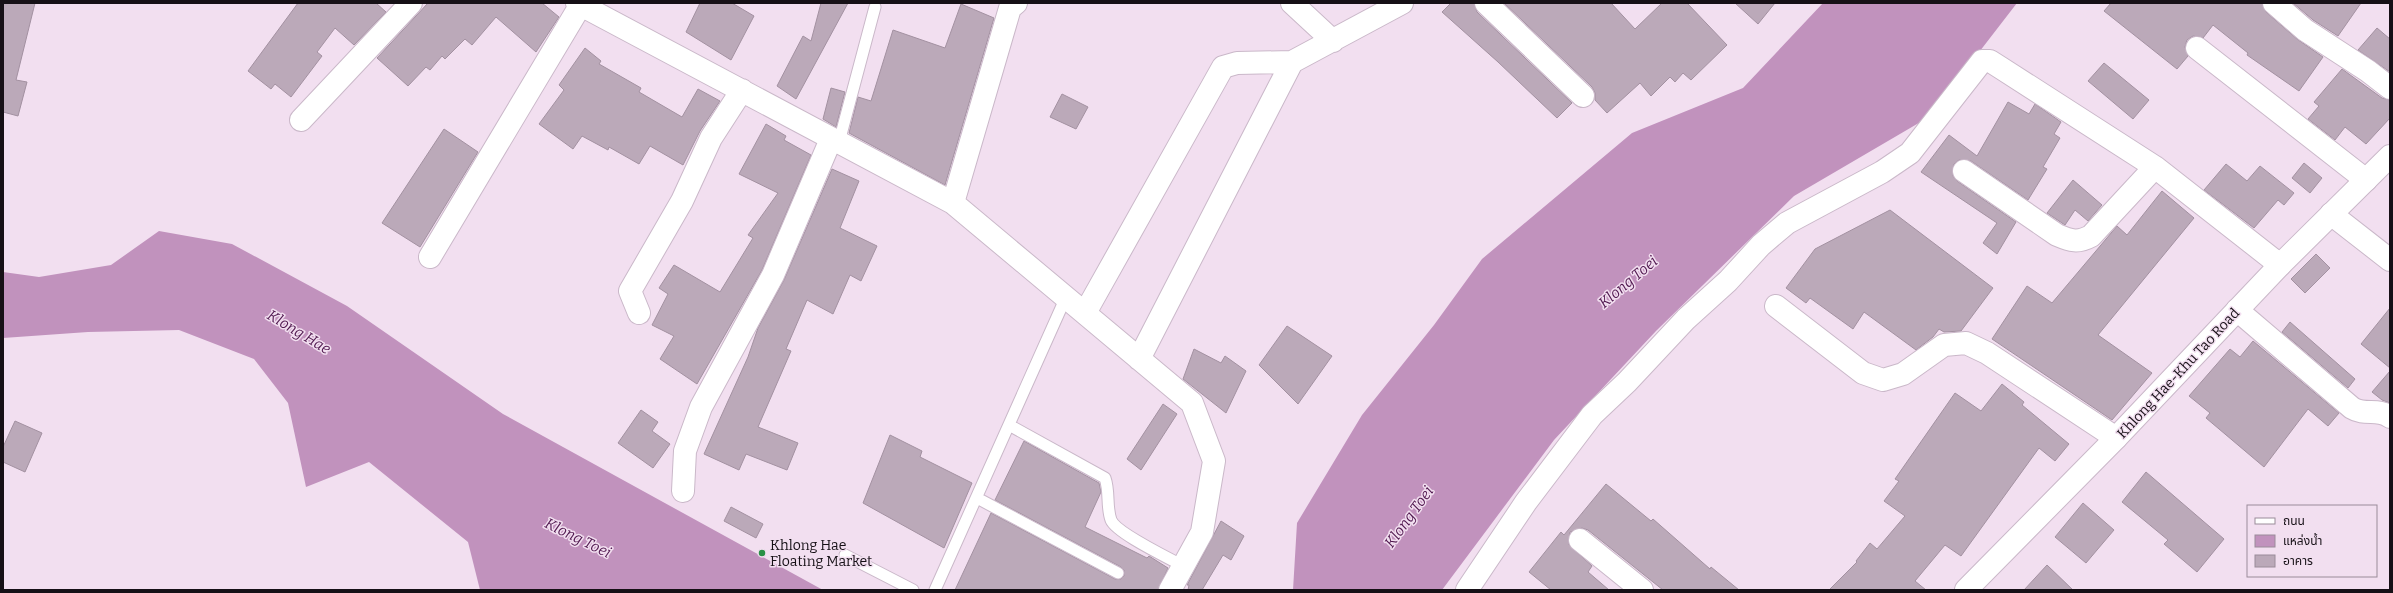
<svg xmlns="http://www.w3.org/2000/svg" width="2393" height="593" viewBox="0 0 2393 593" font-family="Bitter,'Noto Sans Thai',serif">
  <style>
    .water { fill: #c192bd }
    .building { fill: #bba9b9; stroke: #a391a1 }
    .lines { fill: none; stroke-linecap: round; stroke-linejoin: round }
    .lane-casing { stroke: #cab8c9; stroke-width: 13 }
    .street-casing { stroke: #cab8c9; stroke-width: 24 }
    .secondary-casing { stroke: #cab8c9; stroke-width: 24 }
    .lane { stroke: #fff; stroke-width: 11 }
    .street { stroke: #fff; stroke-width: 22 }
    .secondary { stroke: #fff; stroke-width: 22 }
    .poi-dot { fill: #299046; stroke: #f2dff0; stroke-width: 1.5 }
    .labels { text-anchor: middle; stroke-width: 3; stroke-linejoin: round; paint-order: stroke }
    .street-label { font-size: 14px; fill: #161016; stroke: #f2dff0 }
    .poi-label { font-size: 14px; fill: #161016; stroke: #f2dff0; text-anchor: start }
    .water-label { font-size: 15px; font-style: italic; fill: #511950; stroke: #f2dff0 }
  </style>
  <rect width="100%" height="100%" fill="#f2dff0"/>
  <path class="water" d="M1823 3H2017L1929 117 1794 196 1656 331 1554 440 1442 590H1293L1297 523 1362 415 1434 325 1482 259 1632 133 1743 88Z
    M159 231 232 244 347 306 503 414 823 590H480L468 542 369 462 306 487 288 403 254 359 179 330 88 332 3 338V272L39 277 111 265Z"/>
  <path class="building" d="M3 3H35L16 80 27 82 18 116 3 112Z
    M298 3H376L386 12 354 45 335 28 317 52 322 56 291 97 275 84 271 89 248 71Z
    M428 3H542L559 17 536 52 496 17 472 45 465 39 445 59 442 56 430 70 426 67 408 86 377 58Z
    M700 3H732L754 16 731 60 686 32Z
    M821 3H848L796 99 777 86 803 36 811 41Z
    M1451 3H1474L1477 12 1572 103 1557 118 1498 62 1442 12Z
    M1504 3H1611L1635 29 1662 3H1687L1727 45 1691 80 1683 73 1675 82 1670 77 1651 96 1640 83 1607 113 1595 100V93L1592 87Z
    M1735 3H1775L1758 24Z
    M2111 3H2262L2266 12 2297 39 2323 57 2299 91 2247 55 2248 53 2213 25 2203 38 2193 36 2187 40 2185 47 2188 56 2177 69 2104 11Z
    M2293 3H2361L2338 36 2313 20Z
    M961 4 994 18 945 185 849 133 858 97 871 101 893 30 945 48Z
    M2377 28 2390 39V72L2358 50Z
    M585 48 601 61 599 64 641 88 639 92 682 117 698 89 720 101 700 131 683 165 650 146 639 164 609 147 608 150 582 136 573 149 539 124 564 90 559 85Z
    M2104 63 2149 100 2133 119 2088 81Z
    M2342 69 2382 98 2390 100V118L2366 144 2345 127 2335 140 2308 119 2319 106 2314 102Z
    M831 88 845 92 836 127 823 119Z
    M1062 94 1088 107 1076 129 1050 117Z
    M2008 102 2029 114 2035 104 2061 122 2054 134 2060 138 2043 167 2047 169 2028 200 1971 161 1959 160 1954 164 1953 176 1957 181 2016 222 1997 254 1983 243 1997 223 1921 172 1949 135 1977 156Z
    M766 124 786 136 784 140 811 155 762 270 697 384 660 359 674 336 652 325 668 294 659 288 674 265 720 292 753 238 748 235 778 193 739 174Z
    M444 129 478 152 420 247 382 223Z
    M2304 163 2322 178 2310 193 2292 178Z
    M2226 164 2247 181 2260 166 2294 193 2284 205 2278 200 2254 228 2204 190Z
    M832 169 859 181 840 228 877 246 861 281 850 275 833 314 807 300 786 349 791 351 758 427 798 443 787 470 746 454 739 470 704 454 748 357 758 328 784 280Z
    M2073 180 2102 205 2088 221 2075 210 2065 225 2047 213Z
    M2162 191 2194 218 2098 335 2152 373 2112 420 1992 339 2027 286 2052 303 2117 226 2127 235Z
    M1890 210 1993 288 1961 331 1944 332 1939 329 1933 337 1916 350 1864 312 1853 329 1810 298 1806 303 1786 288 1815 249Z
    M2316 254 2330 268 2305 293 2291 279Z
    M2390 308V368L2361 344Z
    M2290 322 2355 379 2348 388 2282 332Z
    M1287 326 1332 356 1298 404 1259 365Z
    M2253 341 2339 413 2328 426 2308 409 2264 467 2206 418 2210 413 2189 396 2230 349 2240 357Z
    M1194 349 1221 363 1225 356 1246 371 1226 413 1183 379Z
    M2390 371V403L2382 400 2372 392Z
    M2002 384 2024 402 2022 405 2069 444 2055 461 2039 448 1961 556 1945 545 1915 581 1926 590H1829L1857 562 1856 561 1870 543 1877 549 1905 516 1884 501 1899 481 1895 479 1955 393 1981 411Z
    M1163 404 1177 414 1141 470 1127 459Z
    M641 410 658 422 652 431 670 444 653 468 618 443Z
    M15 421 42 433 25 472 3 462V447Z
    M890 435 922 451 920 457 972 483 944 548 863 503Z
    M1024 441 1099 483 1101 492 1085 527 1147 558 1149 556 1168 568 1158 590H955L991 513 1115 579H1121L1124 576V570L1121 567 995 500Z
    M2146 472 2224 539 2197 572 2164 544 2168 540 2122 502Z
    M1606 484 1651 521 1653 519 1710 569 1711 567 1739 590H1663L1588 530 1582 528 1570 532 1569 545 1592 566 1588 572 1609 590H1551L1529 572 1561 532 1564 535Z
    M2083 503 2114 530 2086 563 2055 537Z
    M731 507 763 524 756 538 724 521Z
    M1221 521 1244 536 1231 560 1223 555 1202 590H1188L1189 585H1187Z
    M2047 565 2073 590H2024Z"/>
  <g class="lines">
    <defs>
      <path id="lane" d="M839 142 875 7
        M1009 425 1105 478C1110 492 1106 506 1111 520 1116 533 1169 558 1183 566
        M977 498 1118 573
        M845 555 913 590
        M935 590 1066 297"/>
      <path id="street" d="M577 3 953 203 1192 403 1214 461 1202 532 1170 590
        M1292 3 1333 41
        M1486 3 1583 96
        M2274 3 2305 30 2368 71 2390 88
        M2197 48 2366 180
        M301 120 411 3
        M1964 171 2057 235C2071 241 2078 243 2091 236L2155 167
        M953 203 1010 8 1016 3
        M2331 214 2390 260
        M430 257 580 6
        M1776 306 1863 373 1883 380 1903 374 1944 345 1966 343 1987 353 2116 438
        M2237 310 2352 408C2365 416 2378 408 2390 417
        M639 313 630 291 682 201 711 138 742 90
        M1085 313 1223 67 1237 63 1292 62 1402 3
        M1139 359 1292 62
        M683 491 685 451 701 407 773 275 831 139
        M1580 540 1642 590
        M1467 590 1526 502 1592 415 1627 382 1686 319 1728 281 1761 245 1787 223 1882 172 1910 153 1982 61H1990L2001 68 2155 167 2280 265"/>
      <path id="secondary" d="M1966 590 2116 438 2280 265 2390 156"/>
    </defs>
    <use href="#lane" class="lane-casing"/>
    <use href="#street" class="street-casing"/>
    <use href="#secondary" class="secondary-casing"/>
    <use href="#lane" class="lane"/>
    <use href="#street" class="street"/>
    <use href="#secondary" class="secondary"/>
  </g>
  <circle class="poi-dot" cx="762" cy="553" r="4"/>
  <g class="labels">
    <g class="street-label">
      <text transform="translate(2178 373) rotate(-47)" y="5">Khlong Hae-Khu Tao Road</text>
    </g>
    <g class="poi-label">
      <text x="770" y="550">Khlong Hae<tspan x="770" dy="16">Floating Market</tspan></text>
    </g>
    <g class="water-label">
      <text transform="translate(1628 282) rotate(-40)" y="5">Klong Toei</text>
      <text transform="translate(299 332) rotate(31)" y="5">Klong Hae</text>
      <text transform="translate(1409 517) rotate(-54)" y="5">Klong Toei</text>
      <text transform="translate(578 538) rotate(26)" y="5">Klong Toei</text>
    </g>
  </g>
  <rect width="2393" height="593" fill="none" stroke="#161016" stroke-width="8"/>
  <rect x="2247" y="505" width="130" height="72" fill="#f2dff0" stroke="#9a8c99"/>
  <rect x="2255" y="518" width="20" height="6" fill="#ffffff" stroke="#9a8c99"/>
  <text x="2283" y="525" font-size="12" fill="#161016">ถนน</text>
  <rect x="2255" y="535" width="20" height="12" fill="#c192bd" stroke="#9a8c99"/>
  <text x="2283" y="545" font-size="12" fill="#161016">แหล่งน้ำ</text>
  <rect x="2255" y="555" width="20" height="12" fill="#bba9b9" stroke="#9a8c99"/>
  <text x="2283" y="565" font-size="12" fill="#161016">อาคาร</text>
</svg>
